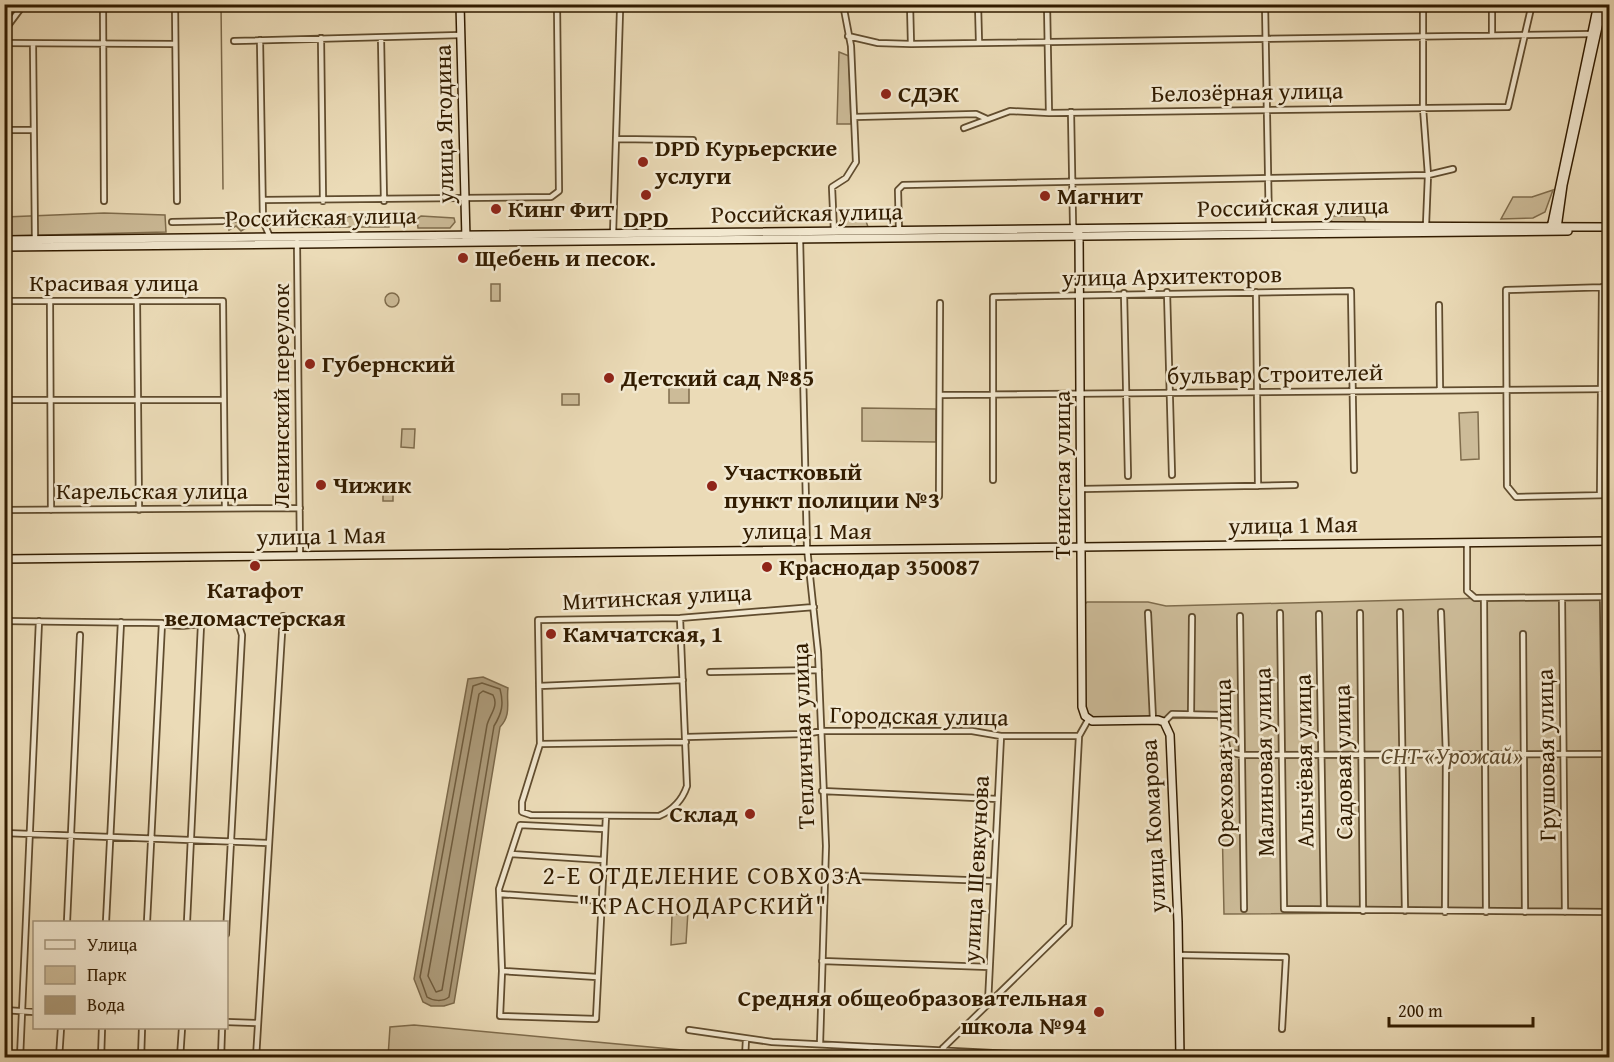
<svg xmlns="http://www.w3.org/2000/svg" width="1614" height="1062" viewBox="0 0 1614 1062" font-family="'Gentium Book Plus',serif">
  <style>
    .green { fill: #ccbb98; stroke: #7f6c4c; stroke-width: 1.5 }
    .water { fill: #ac9a79; stroke: #7b6849; stroke-width: 1.5 }
    .lines { fill: none; stroke-linecap: round; stroke-linejoin: round }
    .shore { stroke: #6f5b3c; stroke-width: 1.5 }
    .stream { stroke: #7b6849; stroke-width: 1.5 }
    .street-casing { stroke: #604c2e; stroke-width: 8 }
    .secondary-casing { stroke: #321c00; stroke-width: 10 }
    .street { stroke: #f2e8d0; stroke-width: 4.5 }
    .secondary { stroke: #f2e8d0; stroke-width: 7 }
    .poi-dot { fill: #8f2418; stroke: #f2e8d0; stroke-width: 2 }
    .labels { text-anchor: middle; stroke-width: 5; stroke-linejoin: round; paint-order: stroke }
    .street-label { font-size: 24px; fill: #321c00; stroke: #f2e8d0 }
    .poi-label { font-size: 24px; font-weight: bold; fill: #321c00; stroke: #f2e8d0; text-anchor: start }
    .park-label { font-size: 24px; font-style: italic; fill: #604c2e; stroke: #f2e8d0 }
    .neighbourhood-label { font-size: 26px; letter-spacing: 1.5px; fill: #321c00; stroke: #f2e8d0 }
  </style>
  <rect width="100%" height="100%" fill="#ebdbb7"/>
  <filter id="stains"><feTurbulence type="fractalNoise" baseFrequency=".00333" numOctaves="4"/><feColorMatrix values="0 0 0 0 .2 0 0 0 0 .09 0 0 0 0 .02 0 0 0 .5 -.17"/></filter>
  <radialGradient id="worn" r=".72"><stop offset=".6" stop-color="#630" stop-opacity="0"/><stop offset="1" stop-color="#630" stop-opacity=".3"/></radialGradient>
  <path class="green" d="M835 4 836 7 694 10V4Z
    M839 52 849 56 851 124H837Z
    M1553 190 1545 212 1533 218 1501 219 1513 197H1532Z
    M104 213 165 215 166 232 5 236V217Z
    M226 216 230 218V222L254 223 241 231 236 226 229 230Z
    M355 216 383 218 389 221V227H267V217L319 220Z
    M421 216 454 218 455 222 450 228H418L417 219Z
    M1329 216H1363L1365 219V222H1333L1328 219Z
    M859 217 866 221 868 227 841 228 838 226 842 218Z
    M491 284H500V301H491Z
    M385 300a7 7 0 1 1 14 0a7 7 0 1 1-14 0Z
    M669 382H689V403H669Z
    M562 394H579V405H562Z
    M862 408 936 409V442L862 441Z
    M1478 412 1479 459 1461 460 1459 413Z
    M402 429H415L414 448 401 447Z
    M383 484H393V501H383Z
    M1609 595V911L1224 914 1220 723 1217 718 1092 719 1084 712 1083 606 1087 602H1148L1166 606Z
    M688 911 686 943 671 945 672 915Z
    M414 1025 735 1055V1057H388L390 1027Z"/>
  <path class="water" d="M483 677 508 688C506 701 512 715 500 727L454 1003 444 1006H431L423 1002 414 979 468 679Z"/>
  <g class="lines">
    <path class="shore" d="M482 683 500 689C504 704 502 713 494 726L449 997C443 1002 433 1001 427 997L420 977 473 686Z
      M483 691 493 695C499 706 490 714 487 725L442 990 436 992 428 976 479 694Z"/>
    <path class="stream" d="M221 4 223 189"/>
    <defs>
      <path id="street" d="M103 4 104 201
        M175 4 177 201
        M910 4 911 44
        M978 4 979 42
        M1047 4 1049 113
        M1265 4 1269 227
        M1423 4V108L1428 175 1426 225
        M4 31 24 4
        M1492 35V4
        M848 36 878 43 911 44 1592 34
        M321 38 323 201
        M381 38 384 201
        M260 40 263 221 270 237
        M234 41 461 35
        M4 43 175 44
        M33 44 35 240
        M1071 112 1073 224 1077 237
        M854 117 976 114 987 119
        M964 128 1010 111 1049 113 1508 107 1532 4
        M4 130H32
        M616 139 693 140
        M263 200 551 197 559 191 557 4
        M172 222 223 221
        M899 231 898 190 903 185 1428 175 1453 169
        M834 232 832 187 846 178 856 162 851 46 843 4
        M613 234 620 11
        M800 238 807 548 818 652 826 846 820 1044
        M297 242 300 556
        M1610 287 1506 290 1507 486 1516 497 1610 495
        M1167 292 1172 475
        M1256 292 1258 486
        M1124 293 1128 476
        M4 301H223L225 508
        M50 301 51 510
        M137 301 139 510
        M1439 305 1440 390
        M940 395 1610 389
        M4 400H223
        M993 480V297L1351 291 1354 470
        M1082 489 1295 485
        M1600 495 1602 287
        M939 496 940 303
        M4 510 300 508
        M1467 543V591L1475 598 1610 597
        M1484 598 1486 912
        M1603 598 1607 912
        M1562 599 1565 912
        M1400 612 1405 911
        M1441 612 1446 755 1445 912
        M1148 613 1153 720
        M1280 613 1284 909 1610 912
        M1360 613 1363 911
        M1319 614 1324 909
        M1240 616 1244 909
        M680 618 687 786C682 801 673 810 659 816L531 815 522 812V802L540 744 538 620 680 618 814 607
        M4 621 162 623C184 632 221 615 239 626L242 635 226 934
        M1523 634 1525 912
        M710 672 819 670
        M539 686 683 680
        M1191 713 1192 617
        M1164 722 1172 714 1220 715C1229 726 1222 740 1229 752L1242 755 1610 754
        M686 737 804 734 822 731H972L1001 736H1079
        M540 744 686 742
        M822 791 998 799
        M604 829 520 825 499 889 502 971 500 1016 596 1019 606 816
        M4 833 268 843
        M511 854 603 860
        M826 875 993 881
        M500 894 601 901
        M67 922 80 635
        M106 922 121 622
        M147 922 162 623
        M187 922 201 625
        M1179 955 1286 957 1282 1029
        M822 961 989 967
        M502 971 597 977
        M988 1003 1001 736
        M4 1010 34 1012
        M226 1022 258 1023
        M689 1030 772 1042 1092 1058
        M943 1048 1069 925 1079 736 1088 720
        M20 1058 39 621
        M59 1058 61 1028
        M101 1058 102 1028
        M141 1058 142 1028
        M180 1058 182 1028
        M221 1058 222 1028
        M256 1058 283 616
        M745 1058 746 1039
        M870 1058 871 1047
        M942 1058 943 1048"/>
      <path id="secondary" d="M460 4 466 239
        M1551 228 1598 4
        M1557 228 1563 185 1603 4
        M1079 234 1082 707 1085 716 1092 721 1158 720 1164 722 1170 735 1178 922 1180 1058
        M4 240 1323 226 1610 227
        M4 247 1568 231
        M4 559 1610 541"/>
    </defs>
    <use href="#street" class="street-casing"/>
    <use href="#secondary" class="secondary-casing"/>
    <use href="#street" class="street"/>
    <use href="#secondary" class="secondary"/>
  </g>
  <g class="poi-dot">
    <circle cx="886" cy="94" r="6"/>
    <circle cx="643" cy="162" r="6"/>
    <circle cx="646" cy="195" r="6"/>
    <circle cx="1045" cy="196" r="6"/>
    <circle cx="496" cy="209" r="6"/>
    <circle cx="463" cy="258" r="6"/>
    <circle cx="310" cy="364" r="6"/>
    <circle cx="609" cy="378" r="6"/>
    <circle cx="321" cy="485" r="6"/>
    <circle cx="712" cy="486" r="6"/>
    <circle cx="255" cy="566" r="6"/>
    <circle cx="767" cy="567" r="6"/>
    <circle cx="551" cy="634" r="6"/>
    <circle cx="750" cy="814" r="6"/>
    <circle cx="1099" cy="1012" r="6"/>
  </g>
  <g class="labels">
    <g class="street-label">
      <text transform="translate(1247 92) rotate(-1)" y="8">Белозёрная улица</text>
      <text transform="translate(444 124) rotate(-91)" y="8">улица Ягодина</text>
      <text transform="translate(1293 207) rotate(-1)" y="8">Российская улица</text>
      <text transform="translate(807 213) rotate(-1)" y="8">Российская улица</text>
      <text transform="translate(321 217) rotate(-1)" y="8">Российская улица</text>
      <text transform="translate(1172 276) rotate(-1)" y="8">улица Архитекторов</text>
      <text x="114" y="291">Красивая улица</text>
      <text transform="translate(1275 374) rotate(-1)" y="8">бульвар Строителей</text>
      <text transform="translate(281 396) rotate(-90)" y="8">Ленинский переулок</text>
      <text transform="translate(1062 475) rotate(-90)" y="8">Тенистая улица</text>
      <text x="152" y="499">Карельская улица</text>
      <text transform="translate(1293 525) rotate(-1)" y="8">улица 1 Мая</text>
      <text x="807" y="539">улица 1 Мая</text>
      <text transform="translate(321 536) rotate(-1)" y="8">улица 1 Мая</text>
      <text transform="translate(657 597) rotate(-3)" y="8">Митинская улица</text>
      <text transform="translate(919 716) rotate(1)" y="8">Городская улица</text>
      <text transform="translate(803 736) rotate(-92)" y="8">Тепличная улица</text>
      <text transform="translate(1546 755) rotate(-91)" y="8">Грушовая улица</text>
      <text transform="translate(1304 761) rotate(-91)" y="8">Алычёвая улица</text>
      <text transform="translate(1264 762) rotate(-91)" y="8">Малиновая улица</text>
      <text transform="translate(1343 762) rotate(-91)" y="8">Садовая улица</text>
      <text transform="translate(1224 763) rotate(-91)" y="8">Ореховая улица</text>
      <text transform="translate(1153 826) rotate(-93)" y="8">улица Комарова</text>
      <text transform="translate(976 869) rotate(-87)" y="8">улица Шевкунова</text>
    </g>
    <g class="poi-label">
      <text x="898" y="102">СДЭК</text>
      <text x="655" y="156">DPD Курьерские<tspan x="655" dy="28">услуги</tspan></text>
      <text x="1057" y="204">Магнит</text>
      <text x="508" y="217">Кинг Фит</text>
      <text x="646" y="227" text-anchor="middle">DPD</text>
      <text x="475" y="266">Щебень и песок.</text>
      <text x="322" y="372">Губернский</text>
      <text x="621" y="386">Детский сад №85</text>
      <text x="724" y="480">Участковый<tspan x="724" dy="28">пункт полиции №3</tspan></text>
      <text x="333" y="493">Чижик</text>
      <text x="779" y="575">Краснодар 350087</text>
      <text x="255" y="598" text-anchor="middle">Катафот<tspan x="255" dy="28">веломастерская</tspan></text>
      <text x="563" y="642">Камчатская, 1</text>
      <text x="738" y="822" text-anchor="end">Склад</text>
      <text x="1087" y="1006" text-anchor="end">Средняя общеобразовательная<tspan x="1087" dy="28">школа №94</tspan></text>
    </g>
    <g class="park-label">
      <text x="1452" y="764">СНТ «Урожай»</text>
    </g>
    <g class="neighbourhood-label">
      <text x="703" y="884">2-Е ОТДЕЛЕНИЕ СОВХОЗА<tspan x="703" dy="30">"КРАСНОДАРСКИЙ"</tspan></text>
    </g>
  </g>
  <rect width="1614" height="1062" fill="none" stroke="#ebdbb7" stroke-width="24"/>
  <rect x="6" y="6" width="1602" height="1050" fill="none" stroke="#321c00" stroke-width="3"/>
  <rect x="12" y="12" width="1590" height="1038" fill="none" stroke="#321c00" stroke-width="1.5"/>
  <rect x="33" y="921" width="195" height="108" fill="#f2e8d0" stroke="#a5967d" stroke-width="1.5"/>
  <rect x="45" y="940" width="30" height="9" fill="#f2e8d0" stroke="#a5967d" stroke-width="1.5"/>
  <text x="87" y="951" font-size="18" fill="#321c00">Улица</text>
  <rect x="45" y="966" width="30" height="18" fill="#ccbb98" stroke="#a5967d" stroke-width="1.5"/>
  <text x="87" y="981" font-size="18" fill="#321c00">Парк</text>
  <rect x="45" y="996" width="30" height="18" fill="#ac9a79" stroke="#a5967d" stroke-width="1.5"/>
  <text x="87" y="1011" font-size="18" fill="#321c00">Вода</text>
  <path d="M1389 1017v9h144v-9" fill="none" stroke="#321c00" stroke-width="3"/>
  <text x="1398" y="1017" font-size="18" fill="#321c00" stroke="#f2e8d0" stroke-width="4.5" paint-order="stroke">200 m</text>
  <rect width="100%" height="100%" filter="url(#stains)"/>
  <rect width="100%" height="100%" fill="url(#worn)"/>
</svg>
